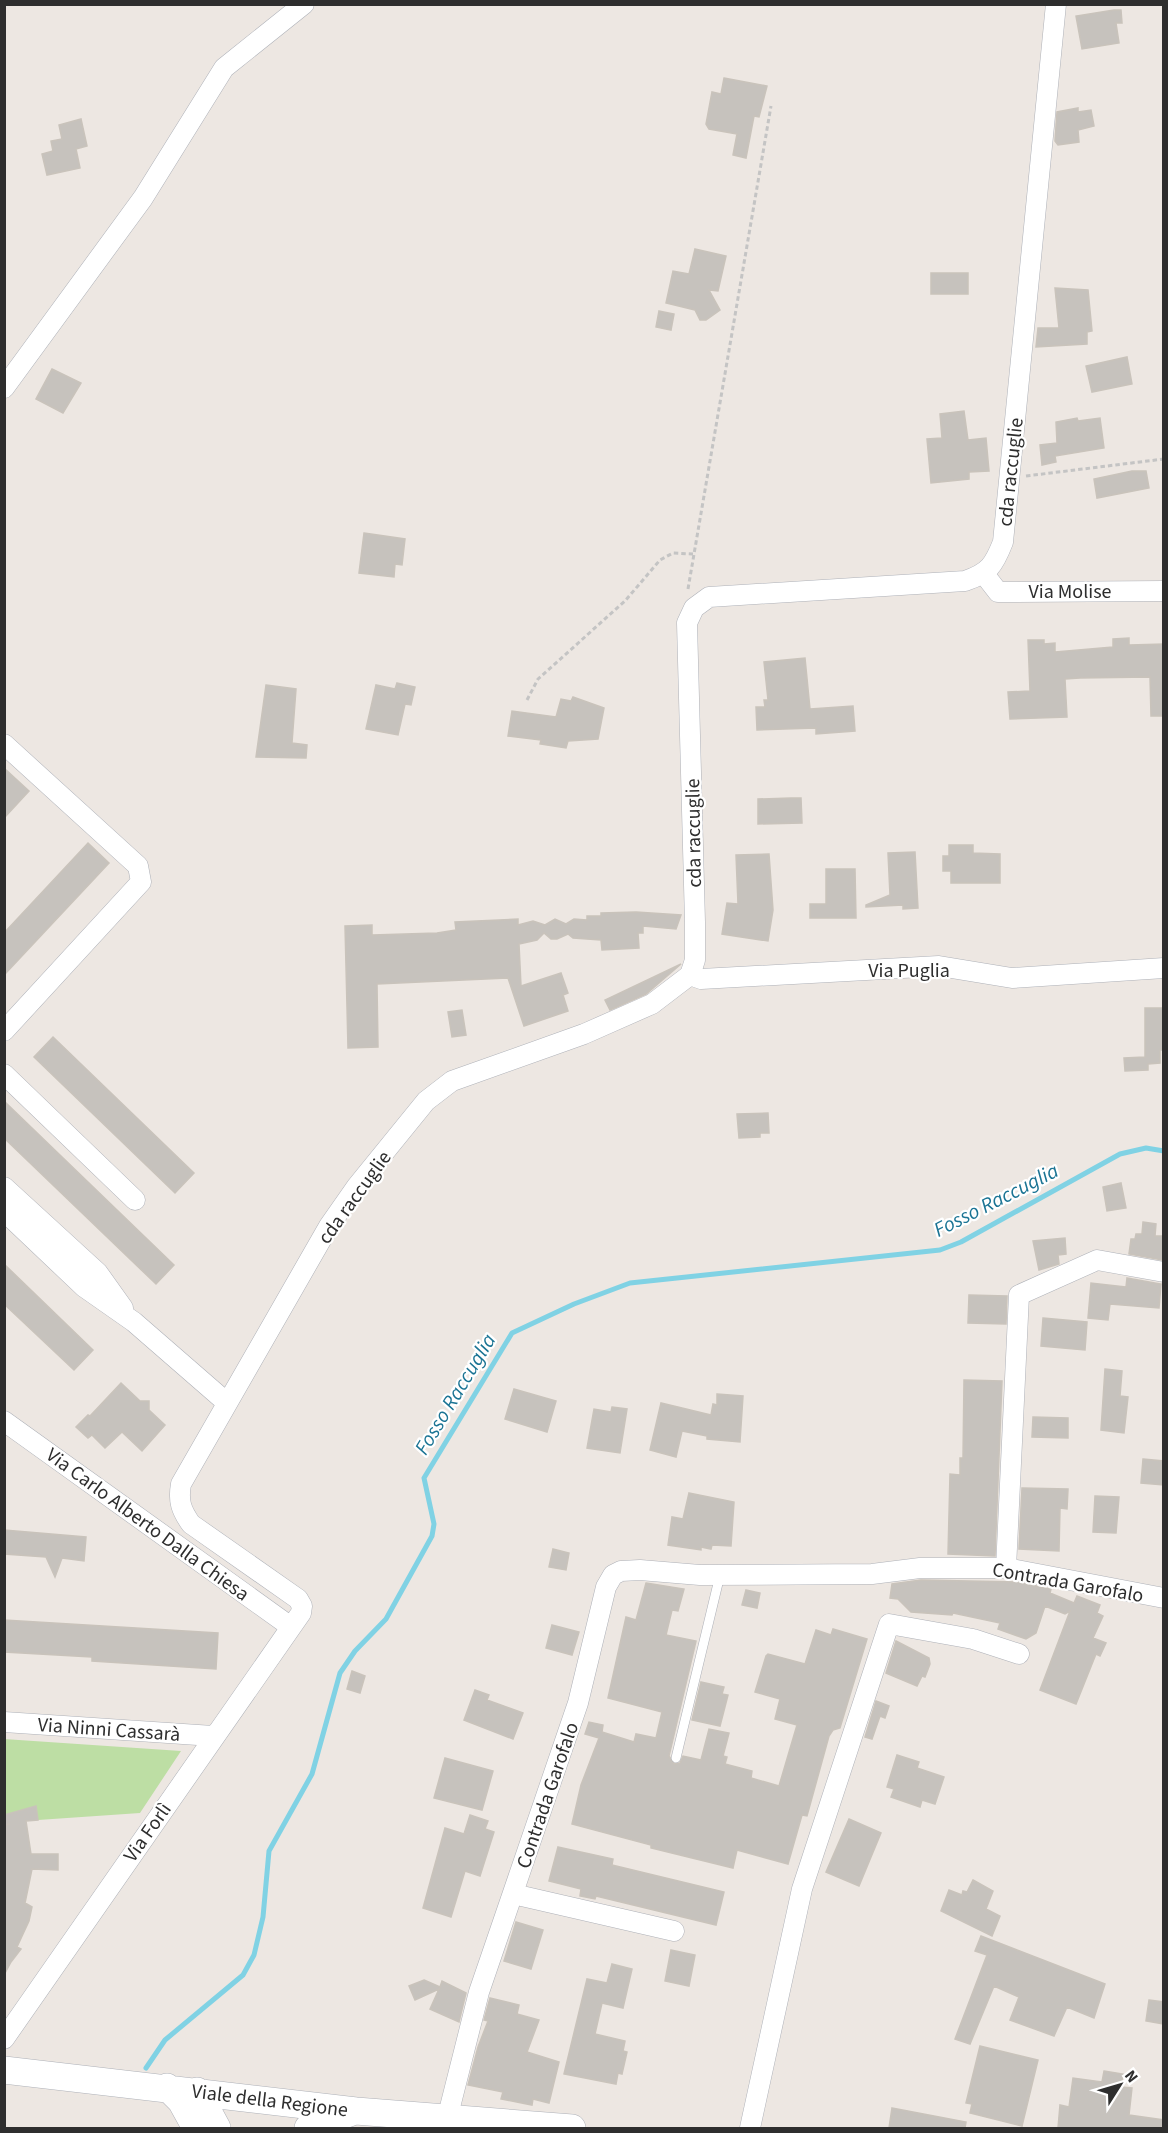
<svg xmlns="http://www.w3.org/2000/svg" width="1168" height="2133" viewBox="0 0 1168 2133" font-family="'Source Sans 3',sans-serif">
  <style>
    .green { fill: #bddea4 }
    .lines { fill: none; stroke-linecap: round; stroke-linejoin: round }
    .stream { stroke: #80d2e4; stroke-width: 5 }
    .building { fill: #c6c2bd; stroke: #c9c3bb; stroke-width: 1.5 }
    .lane-casing { stroke: #aeb1b8; stroke-width: 10 }
    .street-casing { stroke: #aeb1b8; stroke-width: 21 }
    .secondary-casing { stroke: #aeb1b8; stroke-width: 28 }
    .path { stroke: #c4c4c4; stroke-width: 3; stroke-dasharray: 4.5 3; stroke-linecap: butt }
    .lane { stroke: #fff; stroke-width: 9 }
    .street { stroke: #fff; stroke-width: 20 }
    .secondary { stroke: #fff; stroke-width: 27 }
    .labels { text-anchor: middle; stroke-width: 4.5; stroke-linejoin: round; paint-order: stroke }
    .street-label { font-size: 20px; fill: #2e2e2e; stroke: #fff }
    .water-label { font-size: 21px; font-style: italic; fill: #1b7494; stroke: #fff }
  </style>
  <rect width="100%" height="100%" fill="#ede7e2"/>
  <path class="green" d="M4 1739 181 1751 140 1813 38 1820 36 1807 5 1815Z"/>
  <g class="lines">
    <path class="stream" d="M146 2068 165 2040 243 1975 254 1955 263 1917 269 1851 312 1774 340 1673 355 1651 386 1619 432 1536 434 1524 424 1478 512 1333 574 1304 630 1283 940 1250 961 1242 1120 1154 1146 1148 1164 1151"/>
  </g>
  <path class="building" d="M1114 10H1121L1122 23H1116L1119 43 1082 49 1076 16Z
    M724 78 767 86 759 117 754 116 746 158 733 155 737 134 709 129 706 124 712 92 721 94Z
    M1078 108V112L1091 110 1094 126 1078 130 1079 142 1058 145 1055 141 1057 112Z
    M81 119 87 146 76 149 80 168 47 175 42 154 53 151 51 141 62 139 59 125Z
    M695 249 726 256 718 291 709 290 720 310 706 320H700L695 310 666 303 673 271 689 274Z
    M931 273H968V294H931Z
    M1055 288 1088 290 1092 331 1087 332V344L1036 347 1038 328H1059Z
    M659 311 674 314 671 330 656 327Z
    M1127 357 1132 384 1092 392 1086 366Z
    M52 369 81 383 63 413 36 399Z
    M964 411 968 440 986 438 989 471 969 472V479L931 483 927 439 942 438 940 414Z
    M1077 418 1078 421 1100 418 1104 448 1055 456 1056 462 1042 465 1040 445 1057 443 1056 422Z
    M1132 471H1146L1149 488 1097 498 1094 479Z
    M364 533 405 539 402 565 395 564 394 577 359 573Z
    M1129 638V645L1164 644V716H1151L1150 677 1080 678 1065 679 1067 717 1010 719 1008 692 1030 691 1028 640H1044V644L1055 643V652L1113 647V639Z
    M805 658 810 709 853 706 855 731 816 734V728L757 730 756 707H765L764 700H768L764 662Z
    M397 683 415 687 411 705 405 704 398 735 366 729 376 685 395 689Z
    M266 685 296 689 292 743 307 745 306 758 256 757Z
    M573 697 604 708 598 739 568 741 566 748 540 744 541 740 508 736 512 711 556 717 561 699 571 701Z
    M4 768 29 791 4 818Z
    M791 798H801L802 823 758 824V799Z
    M88 843 109 863 4 975V933Z
    M949 845H973V853L1000 854V883H951V871H943V856H949Z
    M915 852 918 908 903 909V905L866 907V905L890 895 888 853Z
    M769 854 773 910 768 941 722 934 727 903 738 904 736 855Z
    M826 869H855L856 918H810V904H826Z
    M636 912 681 915 676 929 643 926V933H638L639 948 602 950 601 940 573 938 568 934 557 939H551L544 933 537 940 519 944 521 986 561 973 568 993 563 995 568 1011 524 1026 508 978 377 984 378 1047 348 1048 345 926 372 925V935L437 933 456 930 455 922 518 919V925L533 921 545 925 555 919 566 924 574 919 587 920V916H601V913Z
    M681 964 646 994 610 1010 605 1000Z
    M1145 1008H1164L1163 1050H1160V1063L1148 1064V1070L1125 1071 1124 1058 1145 1057Z
    M462 1010 466 1035 452 1037 448 1012Z
    M53 1037 194 1173 175 1193 34 1057Z
    M4 1101 174 1265 156 1284 4 1138Z
    M768 1113 769 1133H760V1137L739 1138 737 1114Z
    M1121 1183 1126 1208 1107 1211 1103 1187Z
    M1143 1222 1156 1224 1155 1236H1164L1163 1260 1129 1254 1131 1239H1135L1136 1234H1142Z
    M1065 1238 1066 1254 1058 1255 1059 1264 1039 1270 1033 1241Z
    M4 1264 93 1350 74 1370 4 1304Z
    M1127 1278 1161 1284 1159 1308 1110 1304 1108 1320 1088 1318 1091 1283 1126 1287Z
    M969 1295 1007 1296 1006 1324 968 1323Z
    M1043 1318 1087 1322 1085 1350 1041 1346Z
    M1105 1369 1122 1371 1120 1396 1128 1397 1124 1433 1101 1430Z
    M964 1380 1002 1381 995 1556 948 1554 950 1474 960 1475V1458H963Z
    M121 1383 140 1401H149V1410L165 1425 142 1451 122 1432 105 1448 92 1435 88 1438 76 1427 88 1415 90 1416Z
    M514 1389 556 1401 547 1432 505 1419Z
    M717 1394 743 1396 740 1442 707 1439V1436L682 1431 676 1457 650 1450 661 1403 711 1415 713 1404 717 1405Z
    M612 1407 627 1409 620 1453 587 1448 594 1409 611 1412Z
    M1033 1417 1068 1418V1438L1032 1437Z
    M1143 1459 1164 1461V1485L1141 1483Z
    M1022 1488 1068 1489 1067 1509 1060 1508 1059 1551 1019 1549Z
    M689 1493 734 1502 731 1546 712 1545 711 1549 701 1547V1550L668 1545 672 1517 683 1519Z
    M1095 1496 1119 1497 1116 1533 1093 1532Z
    M4 1530 86 1537 84 1561 62 1558 55 1577 46 1557 4 1554Z
    M553 1549 569 1553 566 1570 549 1567Z
    M921 1580 1018 1582 1051 1589 1050 1593 1074 1603 1077 1596 1100 1605 1097 1613 1103 1616 1093 1638 1106 1643 1100 1656 1096 1654 1076 1704 1040 1690 1070 1611 1065 1614 1045 1606 1036 1633 1026 1639 998 1629 1000 1623 953 1613 952 1615 911 1612 898 1599 890 1598 892 1584Z
    M646 1583 684 1589 678 1611 672 1610 666 1635 696 1641 669 1756 674 1764 680 1763 683 1756 701 1760 709 1729 729 1733 723 1756 727 1757 725 1764 752 1771 751 1778 779 1786 797 1725 775 1719 780 1699 755 1692 766 1656 768 1654 805 1664 816 1630 831 1635 833 1629 867 1639 840 1728 833 1730 829 1736 807 1816 802 1815 788 1864 737 1850 733 1868 651 1848V1845L572 1824 581 1785 599 1738 585 1734 589 1722 603 1725 602 1732 634 1742 636 1734 656 1738 662 1712 608 1698 626 1617 636 1620Z
    M746 1590 760 1593 757 1608 742 1605Z
    M4 1620 218 1633 216 1669 92 1661V1657L4 1652Z
    M552 1625 579 1632 572 1655 546 1648Z
    M896 1641 929 1658 930 1664 925 1677 922 1676 917 1686 886 1673Z
    M352 1671 365 1676 360 1693 347 1689Z
    M701 1682 724 1687 722 1694 728 1695 720 1726 692 1720Z
    M475 1690 489 1695 487 1700 523 1713 513 1739 464 1720Z
    M876 1701 889 1706 885 1718 880 1716 872 1739 865 1737Z
    M897 1755 919 1762 917 1768 944 1777 935 1804 922 1800 920 1807 891 1797 894 1789 887 1787Z
    M445 1758 493 1771 482 1810 434 1798Z
    M36 1806 38 1820 26 1821 31 1854H58V1870L32 1869 25 1903 32 1907 29 1921 17 1947 21 1949 11 1962 4 1975V1825L10 1824 4 1825V1815Z
    M470 1815 488 1821 485 1829 494 1832 480 1876 465 1871 451 1917 423 1908 445 1828 464 1834Z
    M849 1819 881 1833 859 1886 826 1872Z
    M558 1847 613 1859 612 1865 724 1892 716 1925 596 1896 595 1899 580 1896 581 1889 549 1881Z
    M973 1880 993 1891 986 1909 1000 1916 992 1936 941 1911 949 1890 962 1895 963 1891 967 1892Z
    M516 1922 543 1930 531 1969 504 1961Z
    M981 1936 1105 1984 1094 2018 1067 2007 1054 2036 1010 2020 1019 1997 994 1986 970 2044 955 2039 987 1955 975 1951Z
    M671 1950 695 1955 689 1986 665 1981Z
    M612 1964 632 1969 623 2008 602 2003 595 2034 625 2041 623 2051 627 2052 622 2074 618 2073 616 2084 564 2074 587 1979 607 1983Z
    M424 1980 440 1987 442 1981 466 1993 459 2022 430 2009 439 1989 415 2000 409 1986Z
    M490 1998 519 2005 517 2014 539 2020 527 2052 559 2062 549 2103 533 2099 532 2105 501 2099 503 2092 468 2085 478 2047 488 2021 484 2020Z
    M1149 2000 1164 2002V2024L1146 2021Z
    M980 2046 1038 2060 1022 2126 970 2113 972 2104 966 2103Z
    M1104 2071 1123 2074 1121 2087 1132 2088 1129 2115 1164 2120V2128H1058L1060 2105 1069 2107 1073 2078 1102 2082Z
    M892 2108 966 2122 965 2128H889Z"/>
  <g class="lines">
    <defs>
      <path id="lane" d="M676 1758 720 1575"/>
      <path id="street" d="M4 388 143 198 224 68 304 4
        M984 574 998 592 1164 591
        M4 744 138 866 141 882 4 1031
        M690 975 701 979 939 966 1012 978 1164 968
        M4 1074 135 1200
        M4 1187 98 1273 123 1308
        M4 1211 84 1287 134 1322 226 1402
        M4 1421 291 1627
        M1006 1568 1019 1295 1097 1260 1164 1272
        M4 1722 213 1736
        M513 1894 674 1931
        M4 2039 301 1613 302 1606 298 1599 191 1524C181 1510 178 1501 181 1484L329 1226 357 1186 426 1101 452 1081 584 1034 652 1004 690 975 695 960V922L687 623 694 608 709 597 965 581C989 573 994 565 1003 542L1056 4
        M447 2119 479 1992 578 1703 606 1587 613 1575 621 1571 640 1570 700 1575 872 1574 920 1568H1006L1164 1598
        M750 2128 802 1889 889 1624 973 1639 1019 1654"/>
      <path id="secondary" d="M4 2070 356 2111 572 2128
        M167 2087 181 2101 196 2128
        M197 2091 217 2128
        M308 2128 352 2112"/>
    </defs>
    <use href="#lane" class="lane-casing"/>
    <use href="#street" class="street-casing"/>
    <use href="#secondary" class="secondary-casing"/>
    <path class="path" d="M1026 476 1164 459
      M688 589 771 106
      M527 700 538 679 625 601 660 560 673 553 693 554"/>
    <use href="#lane" class="lane"/>
    <use href="#street" class="street"/>
    <use href="#secondary" class="secondary"/>
  </g>
  <g class="labels">
    <g class="street-label">
      <text transform="translate(1010 472) rotate(-84)" y="7">cda raccuglie</text>
      <text x="1070" y="598">Via Molise</text>
      <text transform="translate(693 833) rotate(-91)" y="7">cda raccuglie</text>
      <text x="909" y="977">Via Puglia</text>
      <text transform="translate(354 1197) rotate(-54)" y="7">cda raccuglie</text>
      <text transform="translate(148 1524) rotate(36)" y="7">Via Carlo Alberto Dalla Chiesa</text>
      <text transform="translate(1068 1582) rotate(10)" y="7">Contrada Garofalo</text>
      <text transform="translate(109 1729) rotate(4)" y="7">Via Ninni Cassarà</text>
      <text transform="translate(547 1795) rotate(-71)" y="7">Contrada Garofalo</text>
      <text transform="translate(147 1832) rotate(-55)" y="7">Via Forlì</text>
      <text transform="translate(270 2100) rotate(7)" y="7">Viale della Regione</text>
    </g>
    <g class="water-label">
      <text transform="translate(996 1200) rotate(-27)" y="7">Fosso Raccuglia</text>
      <text transform="translate(455 1394) rotate(-59)" y="7">Fosso Raccuglia</text>
    </g>
  </g>
  <rect width="1168" height="2133" fill="none" stroke="#2e2e2e" stroke-width="12"/>
  <g transform="translate(1120 2085) rotate(53)" stroke="#ffffff" stroke-width="4.5" paint-order="stroke">
  <path d="M0-4.5L10 22L0 15L-10 22Z" fill="#2e2e2e"/>
  <text y="-9" font-size="16" font-weight="bold" text-anchor="middle" fill="#2e2e2e">N</text>
  </g>
</svg>
